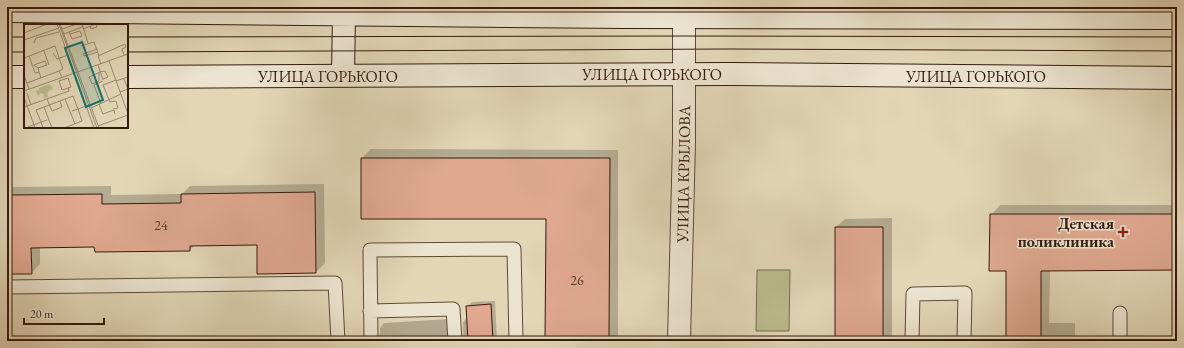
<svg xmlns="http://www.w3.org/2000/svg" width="1184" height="348" viewBox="0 0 1184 348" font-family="'EB Garamond',serif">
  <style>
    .green { fill: #b9bc8a; stroke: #786b4c }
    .shadow { fill: #0003 }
    .building { fill: #dfa88f; stroke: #361a0e }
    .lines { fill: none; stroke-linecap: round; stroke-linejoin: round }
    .service-casing { stroke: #614938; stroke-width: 15 }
    .minor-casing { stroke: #614938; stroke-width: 24 }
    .secondary-casing { stroke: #361a0e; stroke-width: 24 }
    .service { stroke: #ece4d0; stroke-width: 13 }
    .minor { stroke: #ece4d0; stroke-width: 22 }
    .secondary { stroke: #ece4d0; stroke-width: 22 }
    .tram { stroke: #361a0e; stroke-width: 1 }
    .poi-dot { fill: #8f2418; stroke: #ece4d0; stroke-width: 1.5 }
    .labels { text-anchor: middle; stroke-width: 3; stroke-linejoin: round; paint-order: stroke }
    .number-label { font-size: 14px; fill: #603e2e }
    .street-label { font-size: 16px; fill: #361a0e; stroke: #ece4d0 }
    .poi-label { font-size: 16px; font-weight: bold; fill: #361a0e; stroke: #ece4d0; text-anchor: end }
    .inset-road { fill: none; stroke: #9d8b73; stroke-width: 1 }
    .view { fill: #0f766e; fill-opacity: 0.15; stroke: #0f766e; stroke-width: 2 }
    .inset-edge { fill: none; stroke: #361a0e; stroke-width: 2 }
  </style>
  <rect width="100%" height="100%" fill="#e2d6b7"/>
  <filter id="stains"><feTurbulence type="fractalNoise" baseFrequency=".005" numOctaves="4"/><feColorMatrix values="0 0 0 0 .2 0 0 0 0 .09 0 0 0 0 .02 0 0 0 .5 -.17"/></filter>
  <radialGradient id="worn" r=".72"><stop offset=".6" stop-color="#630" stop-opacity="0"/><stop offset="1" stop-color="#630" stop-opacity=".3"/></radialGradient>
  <path class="green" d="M757 270H790L789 331H756Z"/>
  <path class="shadow" d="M371 149 618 150V341H546L547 218 362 158Z
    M324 184 325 263 316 272 258 244 195 245 190 250 95 246 40 247V264L31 273H7V187L111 186V195L182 194 190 186Z
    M1000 205H1177V269L1050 270 1049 323H1075V341H1007V270L991 215Z
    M892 218V341H836V227L845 219Z
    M495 301 497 341H463V322L467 318 468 306 472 302Z
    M450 319 452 341H380V328L384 323Z"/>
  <path class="building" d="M361 158H610L609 341H545L546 219H361Z
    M315 192 316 273 257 274V245L190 246V251L95 252 94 247 31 248 32 274H7V195L102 194V204L181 203V194Z
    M990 214H1177V270L1041 271V341H1006V271H989Z
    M835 227H883V341H835Z
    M491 304 493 341H468L466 306Z"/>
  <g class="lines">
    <defs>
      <path id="service" d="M7 287 335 283 338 341
        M370 311 453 309 455 341
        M371 341 370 250 514 249 516 341
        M912 341 913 294 965 293 964 341
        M1120 341V313"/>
      <path id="minor" d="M679 341 684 141V7"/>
      <path id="secondary" d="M7 11 623 17 1177 18
        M343 76 344 13
        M7 77H25
        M127 77 730 74 1177 78"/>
    </defs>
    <use href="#service" class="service-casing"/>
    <use href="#minor" class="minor-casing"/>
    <use href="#secondary" class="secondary-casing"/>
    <use href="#service" class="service"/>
    <use href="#minor" class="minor"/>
    <use href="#secondary" class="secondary"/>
    <path class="tram" d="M7 37H25
      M127 37 684 36 1177 37
      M7 52H25
      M127 52 730 49 1177 51"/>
  </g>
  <path class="poi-dot" d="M1121 226h4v4h4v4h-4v4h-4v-4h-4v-4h4z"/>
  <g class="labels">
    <g class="number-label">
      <text x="161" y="230">24</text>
      <text x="577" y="285">26</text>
    </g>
    <g class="street-label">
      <text x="652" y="80">УЛИЦА ГОРЬКОГО</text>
      <text x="328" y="82">УЛИЦА ГОРЬКОГО</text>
      <text x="976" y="82">УЛИЦА ГОРЬКОГО</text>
      <text transform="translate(683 174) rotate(-89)" y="6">УЛИЦА КРЫЛОВА</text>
    </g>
    <g class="poi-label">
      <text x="1114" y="229">Детская<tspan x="1114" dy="18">поликлиника</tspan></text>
    </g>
  </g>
  <g transform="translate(24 24)">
    <rect width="104" height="104" fill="#e2d6b7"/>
    <path d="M25 60 29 64 23 69 24 73 19 74 20 70 17 69 14 72 12 67 15 66V64Z" fill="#b9bc8a"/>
    <path class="inset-road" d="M33 0 70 104M35 0 73 104M36 0 75 104M58 0 64 19M66 2 67 5 73 3 72 0M38 5 53 0M59 5 72 0M45 8 46 10 56 7 58 12 48 15 46 10M0 9 23 0M40 10 58 3M0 16 35 4M10 19 12 14 35 8M57 22 70 18 75 32M73 25 59 30 60 32 74 28M20 27 25 41M29 29 33 35 44 31M5 32 11 49 15 48 17 54M0 34 31 22 39 45 35 47 38 53M85 37 104 90M77 40 74 32 101 20 102 23 98 25 100 31M74 41 79 56M14 44 10 41 21 37 23 41 14 44 15 48M75 49V57L68 60 65 53 76 48 81 47 84 53 79 55M0 51 5 65M92 57 104 53M3 59 35 47M0 67 104 30M96 68 104 65 100 55M3 69 7 81M0 73 11 104M23 75 28 87 38 83 36 77M41 75 51 100M75 80 79 90 90 86 91 90M77 80 70 61 79 57M0 83 45 67 44 64 47 63 44 54 35 57 38 66 44 64M20 83 28 104M67 84 97 70M89 85 94 84 92 77 86 78 79 61 92 56M23 96 17 98 12 86 49 72 54 85 62 82M74 102 104 91M4 103 17 98 19 104M40 104 58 97 54 85 48 87"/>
    <path class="view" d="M58 18 79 76 62 83 41 24Z"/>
    <rect width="104" height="104" class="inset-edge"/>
  </g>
  <rect width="1184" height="348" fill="none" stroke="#e2d6b7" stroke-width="24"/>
  <rect x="8" y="8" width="1168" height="332" fill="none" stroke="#361a0e" stroke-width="2"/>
  <rect x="12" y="12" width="1160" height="324" fill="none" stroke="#361a0e"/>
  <path d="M24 318v6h80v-6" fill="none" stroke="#361a0e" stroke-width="2"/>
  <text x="30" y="318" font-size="12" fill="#361a0e" stroke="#ece4d0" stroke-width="3" paint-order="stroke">20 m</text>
  <rect width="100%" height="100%" filter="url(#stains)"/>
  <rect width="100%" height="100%" fill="url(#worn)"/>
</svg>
